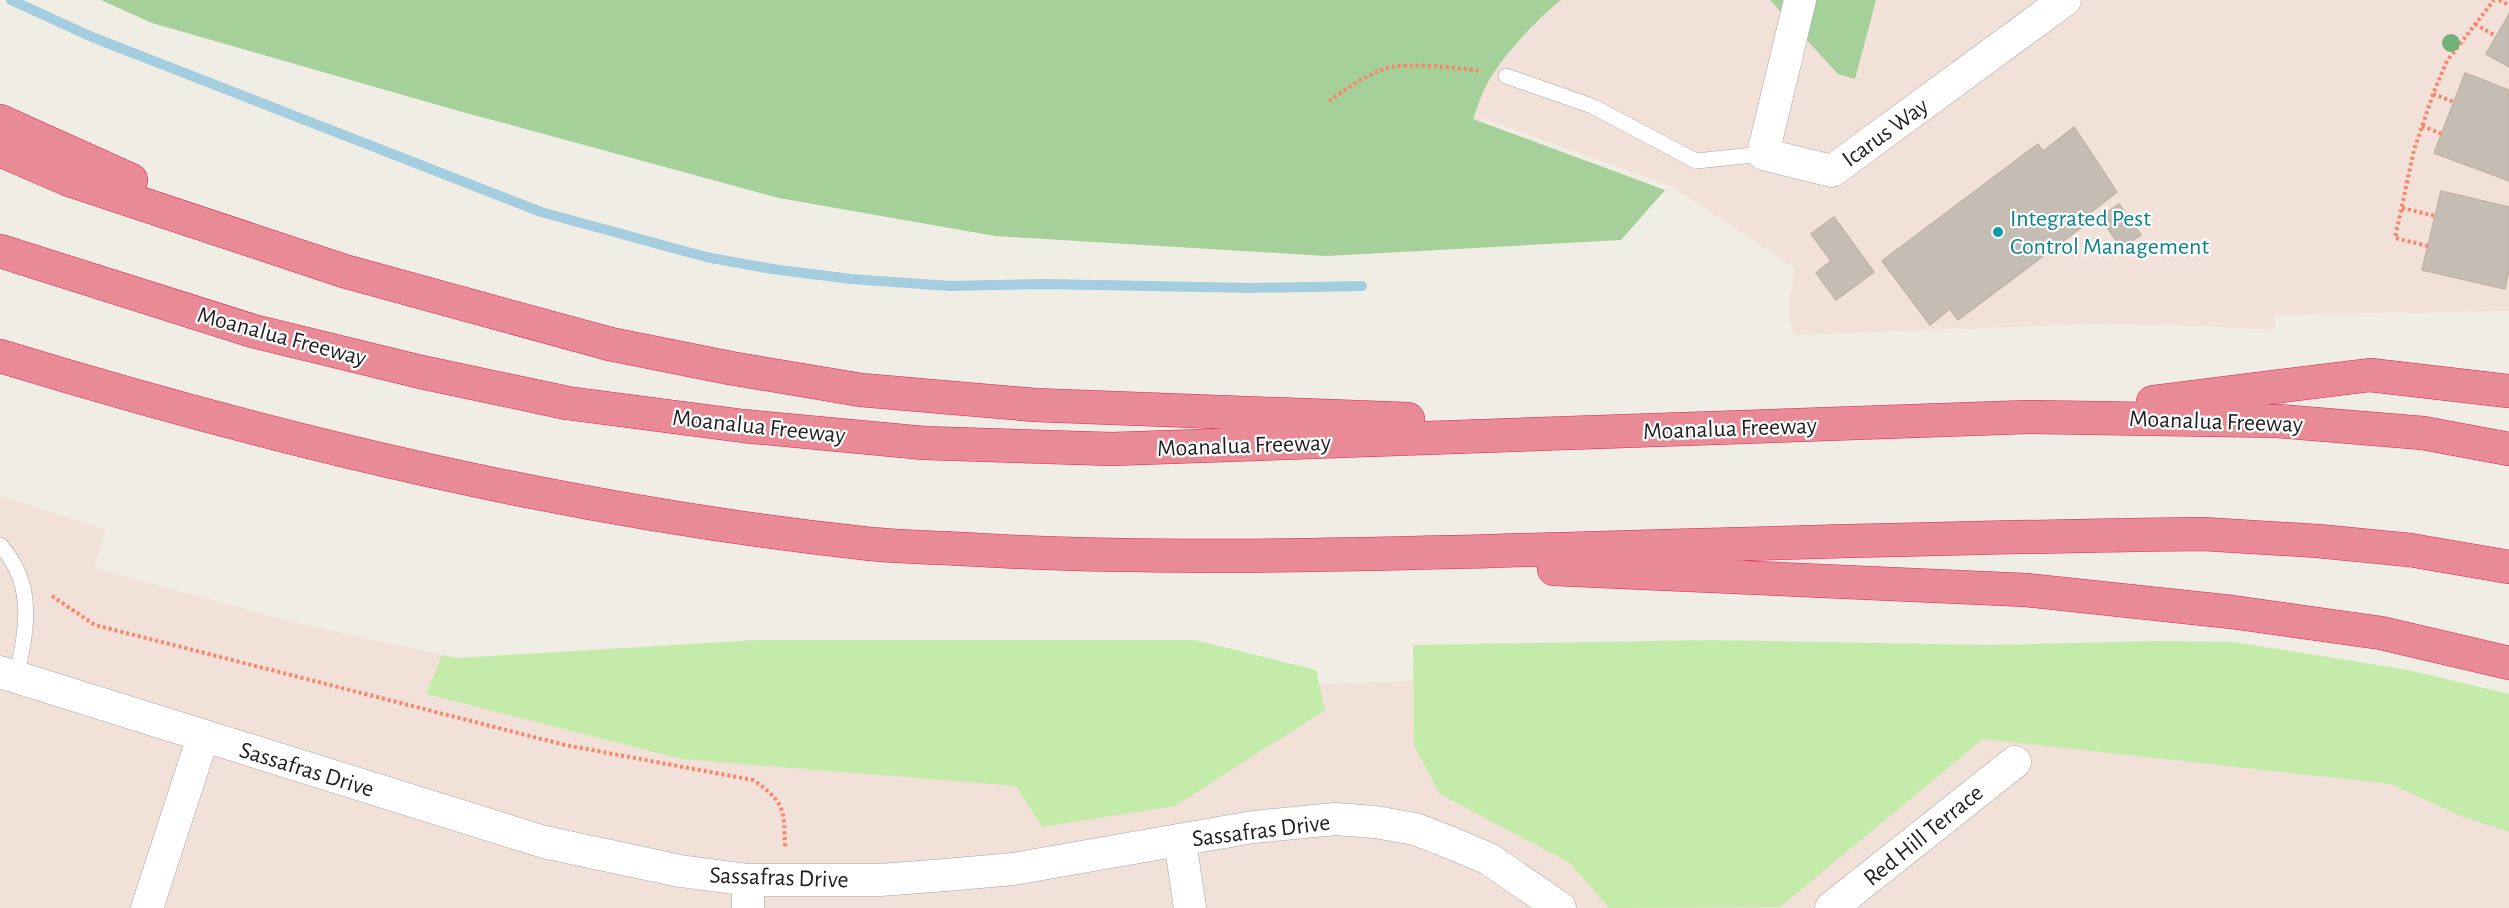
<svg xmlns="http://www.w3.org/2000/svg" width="2509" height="908" viewBox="0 0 2509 908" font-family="'Alegreya Sans',sans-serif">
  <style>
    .military { fill: #f2e1d8 }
    .grass { fill: #c5ebaa }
    .forest { fill: #a5d099 }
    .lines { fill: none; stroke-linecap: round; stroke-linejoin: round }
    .stream { stroke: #a4cddf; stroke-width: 10 }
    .building { fill: #c5bcb4; stroke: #c2b5a7; stroke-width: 1.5 }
    .lane-casing { stroke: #a6a6a6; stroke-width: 16 }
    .street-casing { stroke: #a6a6a6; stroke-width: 33 }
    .highway-casing { stroke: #e02054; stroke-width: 34 }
    .path { stroke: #fd8369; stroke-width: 4; stroke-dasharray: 3 3; stroke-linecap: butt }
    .lane { stroke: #fff; stroke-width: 15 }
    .street { stroke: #fff; stroke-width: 32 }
    .highway { stroke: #e98b96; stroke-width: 33 }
    .tree { fill: #71b276 }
    .culture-dot { fill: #0f9aa8; stroke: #fff; stroke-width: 2 }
    .labels { text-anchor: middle; stroke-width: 4.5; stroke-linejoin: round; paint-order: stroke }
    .street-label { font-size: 24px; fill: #1f1f1f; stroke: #fff }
    .culture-label { font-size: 24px; fill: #0d838f; stroke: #fff; text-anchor: start }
  </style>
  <rect width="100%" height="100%" fill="#f0ede5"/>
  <path class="military" d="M417 0H2509V311L2275 315V330L2202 326 2093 324 1793 335 1788 307 1795 268 1670 186 1485 119 1419 145Z
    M0 496 106 529 94 568 296 623 457 658 725 703 1413 681 1414 745 1920 732 2391 784 2458 815 2509 832V908H0Z"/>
  <path class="grass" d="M757 640H1195L1316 670 1325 710 1175 806 1042 827 1016 786 682 759 426 694 442 655 457 658Z
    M1713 640 1989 645 2155 641 2234 642 2408 670 2509 694V832L2458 815 2391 784 1983 739 1780 907 1609 908 1570 863 1440 794 1414 746 1413 645Z"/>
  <path class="forest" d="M101 0H1561C1535 21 1503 55 1487 84 1481 95 1477 108 1473 119L1665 190 1621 240 1326 256 995 236 779 198 459 111 152 23Z
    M1770 0H1876L1855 79 1838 74Z"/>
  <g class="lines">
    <path class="stream" d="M11 0 92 37 541 212 706 257 772 269 851 279 950 286 1045 284 1251 288 1362 286"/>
  </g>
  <path class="building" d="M2509 14V67L2486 54Z
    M2465 73 2509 90V181L2434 153Z
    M2074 127 2117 192 2090 213 2094 218 1958 320 1950 309 1930 325 1882 261 2038 144 2043 151Z
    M2441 191 2509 207V271L2505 289 2422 270Z
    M2119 204 2141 235 2121 248 2100 217Z
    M1834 217 1874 272 1836 300 1816 273 1831 261 1811 234Z"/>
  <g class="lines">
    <defs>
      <path id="lane" d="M1506 76 1592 106 1696 161 1763 154
        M0 545C36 584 27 630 16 677"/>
      <path id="street" d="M1800 0 1763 154 1832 171 2065 0
        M0 672 544 842 680 871 748 880H880L946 875 1013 869 1253 827 1335 819 1375 822 1415 829 1451 843 1489 859 1560 908
        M1180 840 1190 908
        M147 908 203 737
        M748 908V880
        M1831 908 2015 762"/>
      <path id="highway" d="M0 121 131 180
        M0 150 67 179 344 271 610 344 730 368 861 390 1035 405 1408 419
        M0 251 253 331 421 372 567 403 743 426 924 443 1112 449 2028 417 2278 421 2423 433 2509 449
        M0 356C282 442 568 511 862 543 895 547 929 547 962 549 1126 559 1290 556 1454 552 1704 545 1953 537 2203 534L2318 541 2410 550 2509 567
        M2153 402 2370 375 2509 391
        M1554 569 2026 590 2232 612 2381 633 2509 663"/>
    </defs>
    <use href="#lane" class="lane-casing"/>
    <use href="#street" class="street-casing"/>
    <use href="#highway" class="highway-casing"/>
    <path class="path" d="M2499 0 2509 5
      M2475 24 2496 36
      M2433 94 2454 102
      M1329 101C1347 88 1366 75 1387 68 1407 62 1460 68 1481 71
      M2422 126 2442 134
      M2402 208 2435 216
      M2428 246 2395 238 2414 150 2433 94 2447 61 2494 0
      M52 596 95 625 565 745 753 780C785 802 784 809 785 847"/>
    <use href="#lane" class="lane"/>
    <use href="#street" class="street"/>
    <use href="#highway" class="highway"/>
  </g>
  <circle class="tree" cx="2451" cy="43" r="9"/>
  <circle class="culture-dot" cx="1998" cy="232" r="6"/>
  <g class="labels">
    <g class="street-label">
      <text transform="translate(1885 132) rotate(-36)" y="8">Icarus Way</text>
      <text transform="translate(282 336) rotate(15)" y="8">Moanalua Freeway</text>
      <text transform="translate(2216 421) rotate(2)" y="8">Moanalua Freeway</text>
      <text transform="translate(759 426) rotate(6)" y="8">Moanalua Freeway</text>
      <text transform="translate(1730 428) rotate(-2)" y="8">Moanalua Freeway</text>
      <text transform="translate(1244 445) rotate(-2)" y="8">Moanalua Freeway</text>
      <text transform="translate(307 769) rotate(17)" y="8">Sassafras Drive</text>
      <text transform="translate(1261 830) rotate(-7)" y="8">Sassafras Drive</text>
      <text transform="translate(1923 835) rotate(-39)" y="8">Red Hill Terrace</text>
      <text transform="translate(779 877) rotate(2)" y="8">Sassafras Drive</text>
    </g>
    <g class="culture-label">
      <text x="2010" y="226">Integrated Pest<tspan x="2010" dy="28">Control Management</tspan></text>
    </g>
  </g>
</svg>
